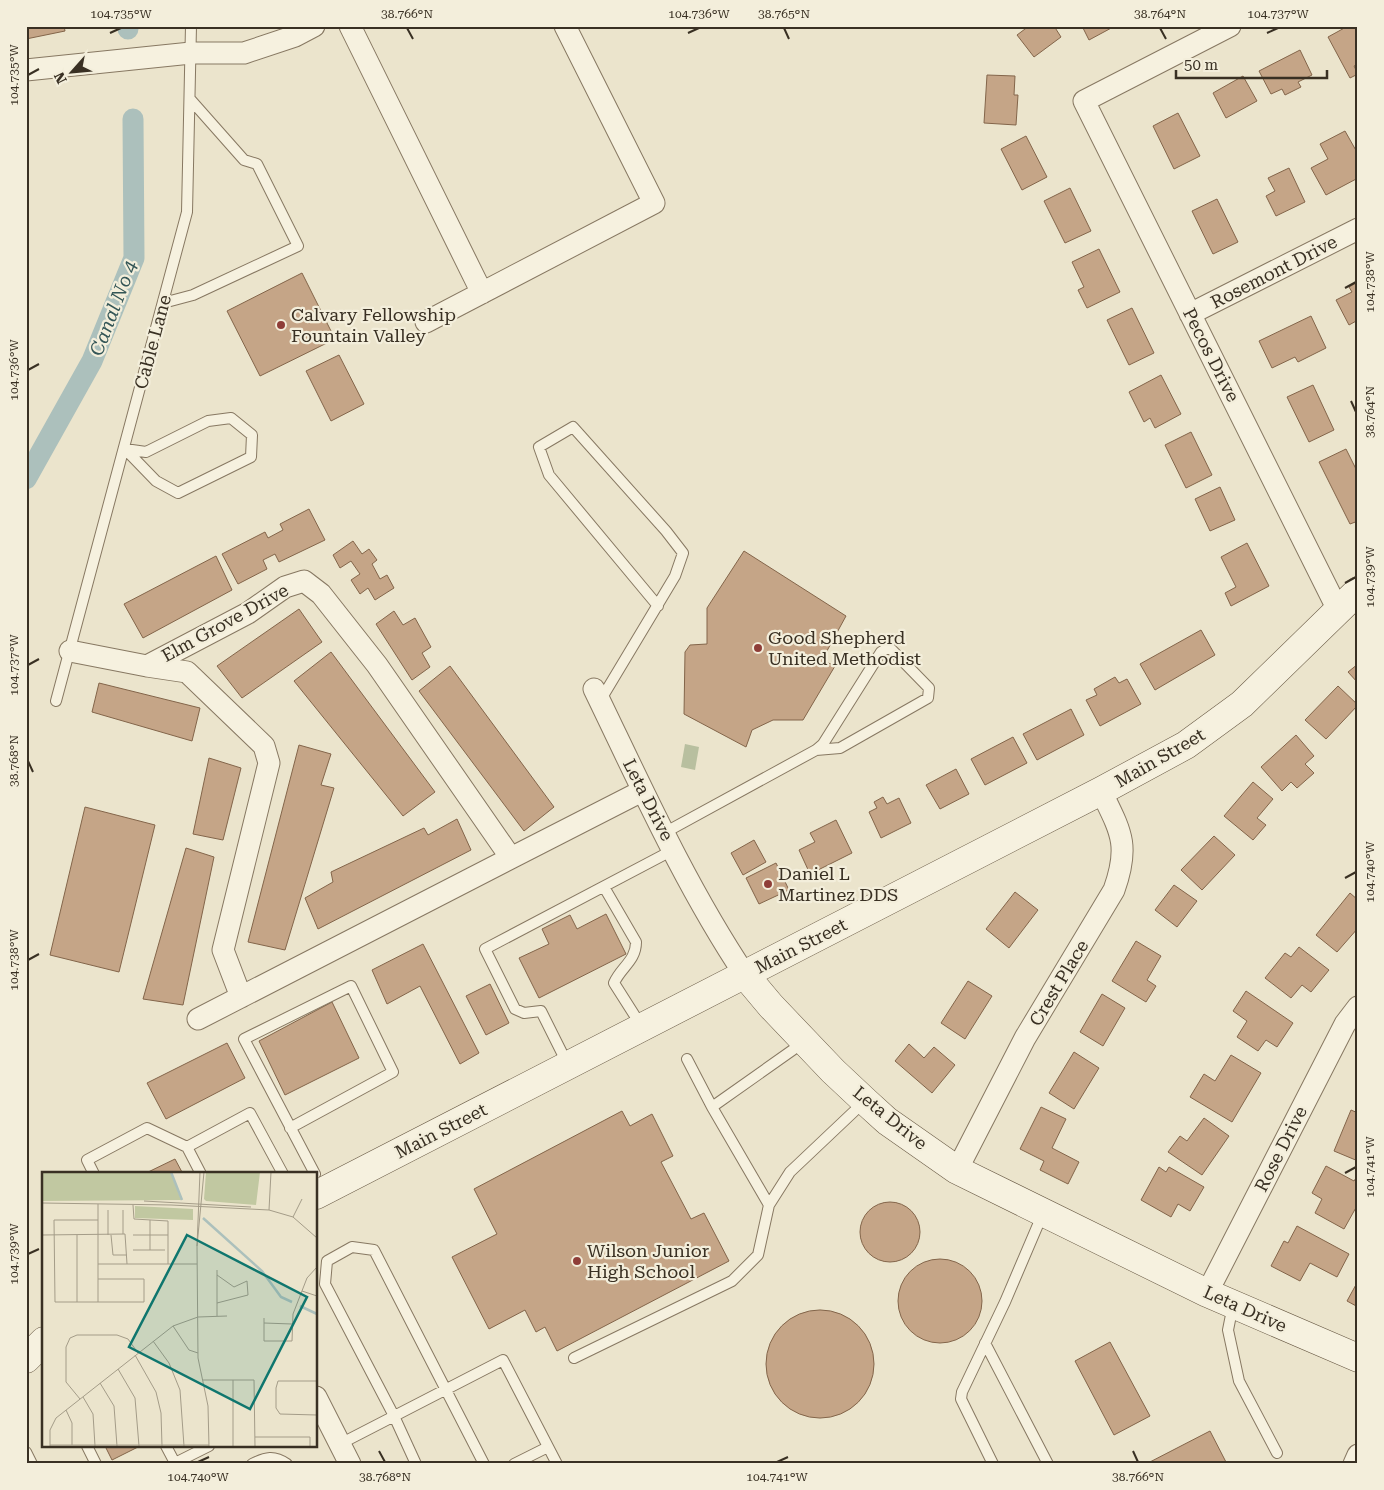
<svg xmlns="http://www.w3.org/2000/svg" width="1384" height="1490" viewBox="0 0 1384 1490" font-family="'Roboto Serif',serif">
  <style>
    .cemetery { fill: #b8bf9f }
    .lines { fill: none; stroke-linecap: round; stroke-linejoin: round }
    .canal { stroke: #acc0bc; stroke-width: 21 }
    .building { fill: #c5a587; stroke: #83654a }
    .lane-casing { stroke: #877862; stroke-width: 12 }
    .street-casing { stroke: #877862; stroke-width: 23 }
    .secondary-casing { stroke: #695a45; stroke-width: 29 }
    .lane { stroke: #f6f1df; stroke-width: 10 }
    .street { stroke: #f6f1df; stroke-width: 21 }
    .secondary { stroke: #f6f1df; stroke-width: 28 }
    .ticks { fill: none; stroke: #393023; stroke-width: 2 }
    .poi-dot { fill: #8f3e38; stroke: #f3eedb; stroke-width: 2 }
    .labels { text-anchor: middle; stroke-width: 4.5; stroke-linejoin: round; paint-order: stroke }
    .street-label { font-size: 18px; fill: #393023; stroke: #f3eedb }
    .poi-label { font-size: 18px; fill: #393023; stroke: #f3eedb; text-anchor: start }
    .water-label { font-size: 19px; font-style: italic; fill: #345657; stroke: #f3eedb }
    .inset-river { fill: none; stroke: #acc0bc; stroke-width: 2.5 }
    .inset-road { fill: none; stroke: #a49c88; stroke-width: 1 }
    .view { fill: #0f766e; fill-opacity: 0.15; stroke: #0f766e; stroke-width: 2.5 }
    .inset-edge { fill: none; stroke: #393023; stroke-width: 2.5 }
    .neatline { fill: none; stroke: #393023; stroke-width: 2 }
    .ticks-label { font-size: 12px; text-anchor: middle; fill: #393023 }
  </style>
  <rect width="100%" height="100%" fill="#ebe4cc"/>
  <path class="cemetery" d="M685 744 699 747 695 770 681 767Z"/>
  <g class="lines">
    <path class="canal" d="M128 26V29
      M26 479 92 361 134 258 133 119"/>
  </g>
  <path class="building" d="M26 26H64L65 31 26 39Z
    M1029 26H1054L1061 37 1034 57 1017 35Z
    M1082 26H1115L1089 40Z
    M1348 26H1358V64L1354 66 1358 74 1350 78 1328 37Z
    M1300 50 1312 75 1298 82 1301 87 1285 95 1282 89 1271 94 1259 71Z
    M987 75 1015 76 1014 95H1018L1016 125 984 123Z
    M1243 76 1257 101 1226 118 1213 93Z
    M1178 113 1200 156 1174 169 1153 126Z
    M1345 131 1358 154V178L1326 195 1311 168 1328 159 1320 144Z
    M1026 136 1047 177 1022 190 1001 149Z
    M1289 168 1305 202 1276 216 1266 196 1275 191 1268 178Z
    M1070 188 1091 231 1065 243 1044 201Z
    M1217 199 1238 242 1213 254 1192 211Z
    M1099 249 1120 292 1087 308 1078 290 1084 287 1072 262Z
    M302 273 335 339 260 376 227 311Z
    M1358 282V320L1349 325 1336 300 1352 292 1349 287Z
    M1132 308 1154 353 1129 365 1107 320Z
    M1311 316 1326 348 1298 362 1295 357 1272 368 1259 341Z
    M339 355 364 404 331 421 306 371Z
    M1161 375 1181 414 1155 428 1150 418 1144 422 1129 392Z
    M1313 385 1334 430 1309 442 1287 397Z
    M1191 432 1212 475 1186 488 1165 445Z
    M1346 449 1358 473V521L1350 524 1319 462Z
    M1220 487 1235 520 1210 531 1195 499Z
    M309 509 325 540 279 562 275 554 263 560 267 569 238 584 222 554 265 532 268 538 283 530 280 524Z
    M353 541 362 554 369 549 377 560 372 564 380 579 387 575 394 588 375 600 368 588 360 594 351 580 360 574 351 561 340 568 333 555Z
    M1247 543 1269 586 1231 606 1225 593 1236 587 1221 557Z
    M744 551 846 616 822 660 835 666 803 720H773L752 730 746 747 684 714 685 652 690 645 707 644V608Z
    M216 556 232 590 143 638 124 604Z
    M299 609 322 642 242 698 217 666Z
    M394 611 403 625 415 618 431 647 422 653 430 667 412 680 376 624Z
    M1201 630 1215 655 1155 690 1140 664Z
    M331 652 435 792 403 816 294 681Z
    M1358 664V683L1348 672Z
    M450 666 554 807 524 831 419 691Z
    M1115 677 1119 683 1127 679 1141 704 1100 726 1086 700 1097 695 1094 689Z
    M99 683 200 708 192 741 92 712Z
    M1338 686 1358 705 1326 739 1305 720Z
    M1071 709 1084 735 1037 760 1023 734Z
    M1296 735 1314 756 1305 764 1314 773 1297 788 1291 782 1282 791 1261 767Z
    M1013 737 1027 763 985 785 971 759Z
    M299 745 331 754 321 785 334 788 285 950 248 942Z
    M209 758 241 768 223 840 193 834Z
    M956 769 969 794 940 809 926 785Z
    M1253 782 1273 799 1257 818 1266 825 1253 840 1224 816Z
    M883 797 887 804 899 798 911 823 881 838 869 812 877 808 874 802Z
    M85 807 155 825 119 972 50 955Z
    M457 819 471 850 318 929 305 898 333 882 331 872 424 828 428 835Z
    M836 820 852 853 810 874 799 850 815 842 810 833Z
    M1214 836 1235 855 1202 890 1181 870Z
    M754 840 766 862 743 875 731 853Z
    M186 848 214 857 183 1005 143 999Z
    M776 863 789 890 759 904 746 878Z
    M1174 885 1197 901 1177 927 1155 910Z
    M1015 892 1038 910 1009 948 986 929Z
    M1350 893 1358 900V928L1337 952 1316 935Z
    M606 914 626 954 539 998 519 958 549 944 542 929 570 915 577 929Z
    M1136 941 1161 956 1147 980 1156 986 1146 1002 1112 981Z
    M423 944 479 1053 460 1064 420 986 387 1004 372 970Z
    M1299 947 1329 970 1311 992 1302 985 1291 998 1265 978 1285 953 1291 957Z
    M968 981 992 996 965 1039 941 1023Z
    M490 984 509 1023 486 1035 466 996Z
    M1246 991 1293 1023 1277 1047 1266 1040 1258 1051 1237 1037 1247 1021 1233 1011Z
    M1102 994 1125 1008 1103 1046 1080 1032Z
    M332 1002 359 1058 285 1095 259 1041Z
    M227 1043 245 1078 166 1119 147 1083Z
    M909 1044 924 1058 934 1047 955 1065 932 1093 895 1061Z
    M1074 1052 1099 1068 1074 1109 1049 1093Z
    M1231 1055 1261 1073 1232 1122 1190 1097 1204 1074 1215 1081Z
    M1041 1107 1066 1119 1052 1148 1079 1162 1068 1184 1040 1170 1044 1161 1020 1149Z
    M1351 1110 1358 1113V1161L1334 1151Z
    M622 1111 630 1126 652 1114 673 1156 661 1162 691 1219 704 1213 729 1261 557 1351 545 1327 536 1332 525 1310 489 1329 452 1257 497 1234 474 1189Z
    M1204 1118 1229 1136 1202 1175 1168 1152 1180 1136 1187 1141Z
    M175 1159 183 1174H144Z
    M1326 1166 1354 1181 1358 1175V1204L1344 1229 1315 1213 1322 1199 1312 1193Z
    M1159 1167 1166 1172 1169 1167 1204 1187 1190 1211 1178 1204 1171 1217 1141 1200Z
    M860 1232a30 30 0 1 1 60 0a30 30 0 1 1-60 0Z
    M1297 1226 1349 1254 1337 1277 1310 1263 1300 1281 1271 1266 1284 1241 1288 1243Z
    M898 1301a42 42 0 1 1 84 0a42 42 0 1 1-84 0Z
    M1358 1281V1307L1347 1301Z
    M766 1364a54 54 0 1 1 108 0a54 54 0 1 1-108 0Z
    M1110 1342 1150 1416 1114 1435 1075 1361Z
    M1210 1431 1227 1464H1146Z
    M105 1446H140L112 1460Z"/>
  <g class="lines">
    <defs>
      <path id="lane" d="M163 303 193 295 298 246 257 164 244 160 190 99
        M231 418 252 435 251 457 178 493 156 481 125 449 146 452 208 421Z
        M56 701 187 212 191 26
        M600 701 675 576 683 553 666 531 573 427 539 447 549 475 658 606
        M664 833 816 750 823 744 881 652 889 647 929 688 928 698 840 748 816 750
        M604 887 636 942C636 961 621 967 614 983L642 1027
        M687 1059 712 1107 804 1042
        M568 1065 541 1011 524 1013 515 1009 485 949 673 850
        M712 1107 769 1205
        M290 1128 393 1072 351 986 244 1039 315 1174
        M94 1174 87 1160 147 1128 187 1147
        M201 1174 187 1147 250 1113 283 1174
        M1233 1305 1228 1330 1239 1381 1277 1453
        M985 1343 1048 1464
        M574 1358 732 1281 758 1255 769 1205 790 1172 864 1102
        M340 1444 503 1360 557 1464
        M87 1446 96 1464
        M166 1446 175 1463
        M26 1452 32 1464
        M173 1464 209 1446
        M252 1464C266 1457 274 1455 287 1464
        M416 1464 394 1416 325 1284 327 1261 352 1247 374 1250 484 1464
        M514 1464 548 1447
        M993 1464 961 1399 962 1392 1005 1302 1043 1213"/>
      <path id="street" d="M350 26 482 293
        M1230 26 1084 101 1338 610
        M26 70 191 53H244L295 36 314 26
        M1190 314 1358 229
        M426 322 654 203 565 26
        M70 651 147 666
        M594 689C641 786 685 885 745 975
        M241 997 223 950 269 763 264 746 187 672 147 666 248 613 285 587 304 581 321 594 377 665 511 858 642 791
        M198 1019 511 858
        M957 1170 1025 1038 1114 890C1130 845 1121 832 1101 791
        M1207 1293 1345 1024 1358 1007
        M316 1397 350 1464
        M1354 1464 1358 1455"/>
      <path id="secondary" d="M745 975 771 1006 833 1071 865 1101 887 1121 957 1170 1207 1293 1358 1358
        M316 1195 1101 791 1186 745 1242 704 1358 591
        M26 1359 44 1341"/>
    </defs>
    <use href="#lane" class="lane-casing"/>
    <use href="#street" class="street-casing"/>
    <use href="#secondary" class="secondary-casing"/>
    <use href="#lane" class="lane"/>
    <use href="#street" class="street"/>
    <use href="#secondary" class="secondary"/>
  </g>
  <path class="ticks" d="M407 28 413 39M784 28 789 39M1160 28 1166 39M110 33 121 28M688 33 699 28M1267 33 1278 28M28 75 39 69M1345 288 1356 282M28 370 39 364M1351 401 1356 412M1345 583 1356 577M28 665 39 659M28 761 33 772M1345 878 1356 872M28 960 39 954M1345 1173 1356 1167M28 1254 39 1249M379 1451 385 1462M1133 1451 1138 1462M198 1462 209 1457M777 1462 788 1457"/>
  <g class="poi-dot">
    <circle cx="281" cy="325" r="5"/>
    <circle cx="758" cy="648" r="5"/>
    <circle cx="768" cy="884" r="5"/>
    <circle cx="577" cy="1261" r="5"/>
  </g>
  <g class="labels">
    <g class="street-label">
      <text transform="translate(1274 272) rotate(-27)" y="6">Rosemont Drive</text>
      <text transform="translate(153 342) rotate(-75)" y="6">Cable Lane</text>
      <text transform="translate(1211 355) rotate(63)" y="6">Pecos Drive</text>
      <text transform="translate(225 623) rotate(-29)" y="6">Elm Grove Drive</text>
      <text transform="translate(1160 758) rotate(-30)" y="6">Main Street</text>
      <text transform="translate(648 800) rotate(63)" y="6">Leta Drive</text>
      <text transform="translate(801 946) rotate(-27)" y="6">Main Street</text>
      <text transform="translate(1059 983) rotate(-59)" y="6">Crest Place</text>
      <text transform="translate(890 1118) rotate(39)" y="6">Leta Drive</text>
      <text transform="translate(441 1131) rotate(-27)" y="6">Main Street</text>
      <text transform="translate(1281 1149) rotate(-63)" y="6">Rose Drive</text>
      <text transform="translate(1245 1309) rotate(24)" y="6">Leta Drive</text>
    </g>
    <g class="poi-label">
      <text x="291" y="321">Calvary Fellowship<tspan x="291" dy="21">Fountain Valley</tspan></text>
      <text x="768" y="644">Good Shepherd<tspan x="768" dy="21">United Methodist</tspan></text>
      <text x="778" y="880">Daniel L<tspan x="778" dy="21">Martinez DDS</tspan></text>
      <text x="587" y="1257">Wilson Junior<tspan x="587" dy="21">High School</tspan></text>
    </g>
    <g class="water-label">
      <text transform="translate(113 308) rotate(-69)" y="7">Canal No 4</text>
    </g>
  </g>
  <g transform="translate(42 1172)">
    <rect width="275" height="275" fill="#ebe4cc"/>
    <path d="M0 0H129L139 28 0 29ZM164 0H218L214 33 164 29 162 27ZM93 34 151 37V48L93 46Z" fill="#c1c8a1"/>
    <path class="inset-river" d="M129 0 140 28M161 46 220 99 239 125 250 130M258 134 275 142"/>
    <path class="inset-road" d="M162 0 155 74 156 186 166 234 167 275M102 29 209 35M0 31 129 33 227 38 251 45 275 66M91 33 92 47 126 49V92M66 38V63M81 38V62M227 38 229 0M251 45 260 27M56 48H12L13 130H102V107H56M0 63 83 62 85 92M35 63V130M69 63 71 83H85M91 63H126M155 74 158 0M91 78H123M108 78V48M56 92H155M175 98V131M175 103 192 115 205 109 206 123 175 131V144M260 119 275 124M56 130V32M222 146V169H250L251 142 265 106 275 95M222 151 250 152M131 154 147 178 156 181M111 169 127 191 138 218 142 274M93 183 114 220 119 241 120 274M76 197 93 226 97 274M161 208H212L213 275M275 209H236L234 216V236L238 242 275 243M58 211 72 234 75 274M41 225 51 242 53 274M38 227 24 210V175L28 166 35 163H75L86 167 96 181M24 238 30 251V273M213 265H268V275M8 273H167M8 275V258L14 246 131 154 156 145 185 144M191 275V208"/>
    <path class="view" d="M145 63 265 125 208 237 87 175Z"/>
    <rect width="275" height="275" class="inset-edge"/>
  </g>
  <rect width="1384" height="1490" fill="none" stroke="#f3eedb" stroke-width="55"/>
  <g transform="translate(72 72) rotate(243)" stroke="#f3eedb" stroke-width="4" paint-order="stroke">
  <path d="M0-4L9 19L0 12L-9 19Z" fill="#393023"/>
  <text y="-8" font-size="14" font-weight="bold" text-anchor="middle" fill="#393023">N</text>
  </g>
  <path d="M1176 70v8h151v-8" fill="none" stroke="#393023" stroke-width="2.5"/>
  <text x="1184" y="70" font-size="15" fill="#393023" stroke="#f3eedb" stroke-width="4" paint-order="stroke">50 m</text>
  <rect x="28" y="28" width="1328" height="1434" class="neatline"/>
  <g class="ticks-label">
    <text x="121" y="18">104.735°W</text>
    <text x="407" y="18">38.766°N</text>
    <text x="699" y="18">104.736°W</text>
    <text x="784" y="18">38.765°N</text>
    <text x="1160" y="18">38.764°N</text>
    <text x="1278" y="18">104.737°W</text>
    <text transform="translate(14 75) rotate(-90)" y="4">104.735°W</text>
    <text transform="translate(1370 282) rotate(-90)" y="4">104.738°W</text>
    <text transform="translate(14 370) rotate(-90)" y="4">104.736°W</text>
    <text transform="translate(1370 412) rotate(-90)" y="4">38.764°N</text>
    <text transform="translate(1370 577) rotate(-90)" y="4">104.739°W</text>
    <text transform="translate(14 665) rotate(-90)" y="4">104.737°W</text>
    <text transform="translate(14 761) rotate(-90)" y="4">38.768°N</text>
    <text transform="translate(1370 872) rotate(-90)" y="4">104.740°W</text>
    <text transform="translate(14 960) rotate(-90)" y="4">104.738°W</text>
    <text transform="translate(1370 1167) rotate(-90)" y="4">104.741°W</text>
    <text transform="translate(14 1254) rotate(-90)" y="4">104.739°W</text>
    <text x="198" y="1481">104.740°W</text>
    <text x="385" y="1481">38.768°N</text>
    <text x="777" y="1481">104.741°W</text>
    <text x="1138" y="1481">38.766°N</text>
  </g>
</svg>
